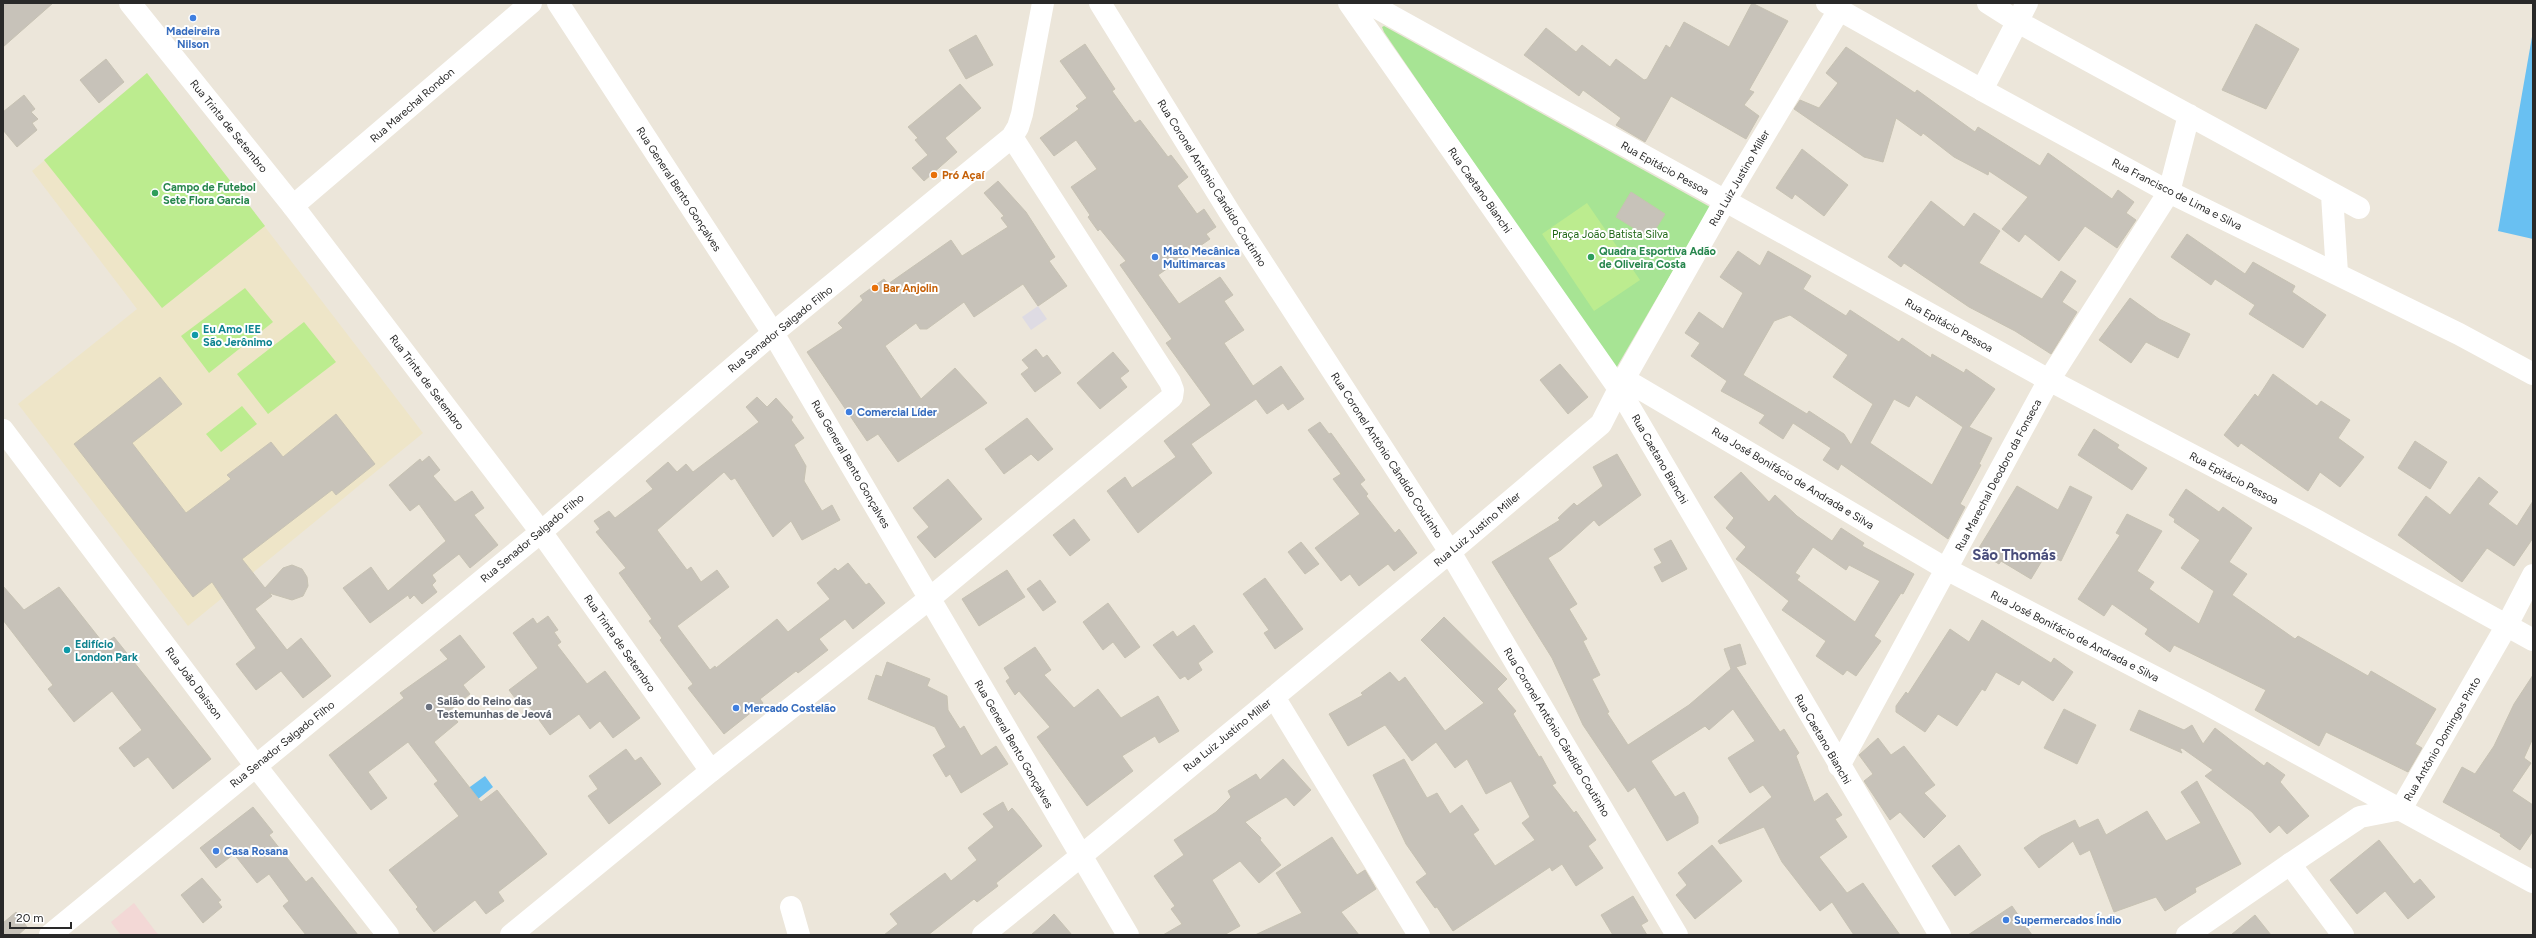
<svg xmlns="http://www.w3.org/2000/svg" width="2536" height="938" viewBox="0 0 2536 938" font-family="Figtree,sans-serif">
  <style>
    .industrial { fill: #dedbe3 }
    .education { fill: #eee5c8 }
    .medical { fill: #f3d8d6 }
    .green { fill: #a7e494 }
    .pitch { fill: #bcec8f }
    .water { fill: #69c0f2 }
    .building { fill: #c7c2b9; stroke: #c7c2b3; fill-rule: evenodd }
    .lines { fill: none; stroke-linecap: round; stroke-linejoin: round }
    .minor { stroke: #fff; stroke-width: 22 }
    .tertiary { stroke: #fff; stroke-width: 22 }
    .secondary { stroke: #fff; stroke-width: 22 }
    .shop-dot { fill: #3f7fe0; stroke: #fff; stroke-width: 1.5 }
    .food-dot { fill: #e8710a; stroke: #fff; stroke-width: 1.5 }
    .leisure-dot { fill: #2e9e5b; stroke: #fff; stroke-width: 1.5 }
    .culture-dot { fill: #0f9aa8; stroke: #fff; stroke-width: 1.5 }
    .worship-dot { fill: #6b7280; stroke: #fff; stroke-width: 1.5 }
    .labels { text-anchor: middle; stroke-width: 4; stroke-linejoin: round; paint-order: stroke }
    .shop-label { font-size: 11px; font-weight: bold; fill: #366cbe; stroke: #fff; text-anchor: start }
    .street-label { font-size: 11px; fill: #292929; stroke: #fff }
    .food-label { font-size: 11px; font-weight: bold; fill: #c56008; stroke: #fff; text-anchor: start }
    .leisure-label { font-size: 11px; font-weight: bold; fill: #27864d; stroke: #fff; text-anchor: start }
    .park-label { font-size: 11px; fill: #206717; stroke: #fff }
    .culture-label { font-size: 11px; font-weight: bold; fill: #0d838f; stroke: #fff; text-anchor: start }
    .worship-label { font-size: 11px; font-weight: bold; fill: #5b616d; stroke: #fff; text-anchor: start }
    .district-label { font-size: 15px; font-weight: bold; fill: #484c7a; stroke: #fff }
  </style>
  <rect width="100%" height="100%" fill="#ece6da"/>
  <path class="industrial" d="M1038 306 1047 319 1031 330 1022 317Z"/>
  <path class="education" d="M147 73 423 433 188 626 18 404 137 309 32 171Z"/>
  <path class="medical" d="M134 903 156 932 159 935H121L116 929 111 922Z"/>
  <path class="green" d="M1384 26 1710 207 1615 370 1384 32 1382 27Z"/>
  <path class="pitch" d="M147 73 265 226 162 308 44 160Z
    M1587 203 1640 280 1594 311 1542 234Z
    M245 288 273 322 209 373 181 336Z
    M304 322 336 362 268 414 237 374Z
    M242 406 257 424 221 452 206 434Z"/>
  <path class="water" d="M2533 31V239L2498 231Z
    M485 776 493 787 472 804 463 792Z"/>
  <path class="building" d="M3 3H53L3 47Z
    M1752 3 1788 21 1749 90 1754 92 1744 105 1759 116 1746 139 1671 96 1645 142 1616 125 1621 118 1583 90 1579 96 1524 55 1546 28 1576 52 1582 45 1610 67 1616 59 1644 80 1647 79 1666 45 1670 48 1684 22 1729 47Z
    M2256 24 2299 49 2266 109 2222 90Z
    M976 35 993 65 966 79 949 50Z
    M1085 44 1115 89 1112 91 1135 123 1140 120 1168 157 1171 155 1188 177 1177 186 1197 214 1204 209 1216 227 1206 234 1210 239 1158 275 1179 304 1220 277 1233 295 1224 301 1244 330 1224 343 1253 386 1281 366 1304 399 1288 410 1283 403 1267 414 1256 399 1191 444 1212 473 1138 533 1107 491 1125 477 1132 488 1176 457 1164 441 1211 405 1166 343 1172 339 1120 265 1126 261 1100 229 1098 231 1088 217 1090 215 1071 187 1097 169 1076 140 1054 156 1040 138 1079 109 1076 106 1087 98 1060 61Z
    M1846 47 1915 93 1917 90 1975 132 1978 127 2040 166 2048 153 2112 199 2118 190 2134 202 2126 213 2136 220 2117 248 2085 226 2059 261 2025 234 2019 242 2002 229 2028 197 1989 171 1988 175 1954 157 1923 133 1921 136 1896 118 1883 162 1864 157 1794 109 1800 100 1819 108 1838 83 1826 73Z
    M106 59 124 82 99 103 80 80Z
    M960 84 981 108 945 138 957 152 924 181 912 168 928 155 915 140 918 138 908 127Z
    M24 95 35 109 31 112 38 119 32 123 37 130 17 147 3 130V112Z
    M1802 149 1848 185 1824 216 1795 194 1792 199 1776 188Z
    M998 181 1026 212 1055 257 1049 261 1067 286 1038 306 1023 284 974 317 964 302 927 329H920L916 323 885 346 921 399 955 368 987 403 898 462 878 434 867 441 807 352 843 328 838 323 863 300 860 296 884 279 888 284 951 240 962 256 1008 227 1001 218 1004 216 984 193Z
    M1631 192 1665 214 1650 238 1616 217Z
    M1931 201 1964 227 1974 213 2000 231 1979 263 2042 299 2061 271 2076 281 2062 302 2077 312 2051 354 2015 331 1969 307 1904 263 1901 267 1888 257Z
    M2187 234 2245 274 2253 262 2295 286 2292 292 2326 315 2303 348 2249 314 2255 305 2215 279 2211 285 2171 257Z
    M1738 251 1760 266 1768 251 1811 276 1803 289 1846 316 1850 310 1899 342 1902 338 1931 358 1932 354 1964 373 1966 369 1995 389 1969 427 1992 438 1979 464 1981 465 1960 504 1965 507 1948 539 1841 464 1838 470 1823 460 1831 448 1793 423 1783 439 1759 423 1765 415 1721 391 1727 381 1691 356 1700 343 1685 333 1699 312 1723 329 1743 293 1720 277ZM1790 315 1848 355 1833 377 1873 404 1851 445 1844 434 1809 411 1807 414 1743 375 1774 321ZM1916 395 1963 427 1932 485 1870 443 1894 399 1909 407Z
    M2130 298 2159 319 2190 334 2178 358 2146 342 2131 363 2099 340Z
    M1036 349 1043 358 1047 355 1061 373 1035 392 1021 374 1029 368 1022 360Z
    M1113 352 1129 371 1120 378 1127 387 1100 409 1077 383Z
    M1560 364 1588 397 1568 414 1540 380Z
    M2273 374 2317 406 2321 401 2350 420 2338 438 2364 457 2340 487 2320 472 2308 491 2241 443 2238 447 2224 435 2255 394 2258 397Z
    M160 377 182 404 132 443 186 513 231 479 227 475 271 442 283 457 336 414 375 464 336 495 332 490 242 559 265 588 283 568 292 565 302 569 307 577 308 586 303 596 292 600 269 593 272 596 255 609 287 650 301 638 331 676 303 698 281 671 256 690 236 664 256 648 212 582 193 597 74 444Z
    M757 397 767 407 776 398 793 417 791 420 804 438 794 445 806 466 804 481 822 511 832 505 840 520 802 540 791 521 773 537 735 478 731 480 724 472 657 530 687 570 691 567 701 582 717 570 729 587 677 626 710 670 715 666 716 668 777 619 788 632 830 599 817 583 835 568 838 571 848 563 866 585 869 583 885 603 853 629 845 619 819 639 828 650 798 673 796 671 760 699 763 703 724 734 688 688 693 684 660 640 662 638 649 621 652 619 619 573 626 568 596 532 600 529 594 521 609 511 615 518 653 489 646 481 668 462 677 472 686 464 693 472 759 422 746 407Z
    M1027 418 1053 449 1038 461 1031 454 1004 474 985 449Z
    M1320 422 1329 434 1331 433 1365 480 1360 484 1368 494 1366 496 1395 533 1399 529 1417 553 1394 571 1388 564 1359 586 1350 574 1341 581 1315 548 1360 514 1333 479 1341 474 1308 430Z
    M2094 429 2119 445 2117 448 2147 468 2132 490 2078 455Z
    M2415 441 2447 462 2430 489 2398 468Z
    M1617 454 1641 495 1599 526 1594 520 1561 550 1548 558 1577 604 1569 609 1587 639 1583 641 1600 675 1592 679 1609 712 1607 713 1628 745 1689 705 1731 669 1724 649 1740 644 1746 664 1736 667 1780 732 1784 729 1799 753 1796 756 1814 802 1827 793 1842 815 1835 819 1847 837 1819 857 1847 893 1863 883 1900 935H1854L1832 902 1820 911 1782 862 1764 827 1720 844 1718 841 1772 797 1763 785 1750 793 1728 758 1755 741 1733 709 1709 730 1705 726 1651 761 1675 797 1684 792 1698 817V823L1667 841 1635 787 1628 792 1583 725 1552 658 1492 562 1560 520 1558 518 1574 503 1577 506 1603 486 1593 467Z
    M429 456 440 470 433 476 455 502 472 491 484 508 474 515 498 545 470 568 459 554 432 575 436 581 432 585 437 592 422 604 414 595 410 599 408 595 370 623 343 588 371 567 388 591 446 541 419 504 410 511 389 485 420 459 422 462Z
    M1741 472 1769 502 1775 495 1797 516 1832 541 1841 528 1864 543 1862 546 1914 574 1903 594 1901 593 1874 636 1881 641 1856 676 1847 670 1843 675 1816 656 1826 641 1782 610 1789 601 1736 559 1746 547 1726 528 1734 518 1714 497ZM1813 547 1846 570 1849 565 1880 581 1855 622 1797 580 1800 576 1795 573Z
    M2479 477 2498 492 2488 504 2517 526 2533 501V538L2514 566 2487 548 2462 582 2398 535 2426 496 2450 515Z
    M948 479 982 519 935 558 917 537 929 527 913 508Z
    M2017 486 2058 510 2070 486 2092 497 2061 561 2046 554 2031 579 2001 561 1999 564 1977 551Z
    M2186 489 2219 512 2223 507 2252 528 2229 562 2247 574 2232 595 2295 639 2298 636 2368 676 2371 671 2436 709 2415 744 2422 748 2408 772 2326 732 2319 746 2255 710 2266 690 2174 645 2170 652 2145 634 2148 629 2112 604 2104 616 2078 599 2120 535 2116 533 2127 514 2162 531 2137 571 2154 582 2149 589 2199 624 2214 591 2181 568 2200 540 2174 522 2175 519 2169 515Z
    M1074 519 1090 540 1070 556 1053 535Z
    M1671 540 1687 569 1662 582 1654 567 1662 563 1654 549Z
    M1301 542 1319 564 1305 574 1288 552Z
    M1007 570 1025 597 979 626 962 599Z
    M1265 578 1303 629 1275 649 1264 633 1269 630 1243 594Z
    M1040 580 1056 602 1043 611 1027 589Z
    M3 586 24 610 59 587 104 644 114 637 211 759 173 789 148 757 134 767 119 748 142 730 112 691 74 722 48 689 53 685 3 620Z
    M1108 603 1140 647 1125 658 1113 642 1103 650 1083 622Z
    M548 616 558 630 554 632 561 642 557 645 587 684 605 671 640 718 613 738 600 721 590 729 579 714 550 735 526 702 521 706 509 690 538 668 513 633 533 618 537 624Z
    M1444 617 1507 679 1497 689 1516 711 1513 714 1539 757 1541 756 1556 783 1552 785 1574 813 1576 811 1596 840 1588 846 1603 868 1576 886 1562 864 1552 871 1550 867 1453 931 1437 907 1435 908 1416 882 1427 874 1406 844 1373 775 1404 759 1427 798 1437 793 1450 814 1462 805 1479 830 1473 834 1495 866 1535 840 1522 823 1530 817 1511 781 1486 794 1467 759 1455 768 1436 742 1412 761 1385 725 1348 746 1329 714 1363 695 1361 693 1390 672 1399 682 1405 677 1445 731 1484 703 1421 640Z
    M1982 620 2051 663 2054 658 2073 672 2053 701 2022 680 2019 685 1996 672 1985 691 1982 689 1957 726 1938 714 1925 732 1896 712V706L1906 692 1908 694 1950 629 1969 642Z
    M1194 625 1213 652 1198 663 1202 670 1188 680 1185 676 1180 679 1153 645 1173 631 1177 637Z
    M460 635 485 667 463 685 470 694 449 711 458 722 434 742 481 802 497 790 547 854 498 892 504 901 486 914 475 900 434 932 416 909 418 907 389 870 459 816 434 784 438 781 408 742 368 772 387 798 371 810 329 755 404 698 400 693 448 659 440 650Z
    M1035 647 1051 670 1044 675 1074 708 1098 689 1121 718 1158 696 1179 731 1159 743 1155 736 1122 756 1133 771 1087 806 1037 737 1050 727 1019 691 1015 695 1006 681 1010 678 1004 668Z
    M887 662 930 679 927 686 947 696 948 710 960 729 964 726 981 756 996 746 1008 764 961 793 950 774 946 777 933 755 946 747 935 727 868 699 876 675 882 677Z
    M2533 675V738L2524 758 2531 763 2512 791 2533 805V831L2520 850 2500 836 2501 834 2443 802 2462 767 2475 774 2494 746 2514 704Z
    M2064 709 2096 725 2077 764 2044 748Z
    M2139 710 2184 730 2192 725 2203 744 2215 728 2264 766 2267 762 2285 775 2280 782 2309 816 2287 834 2279 825 2270 833 2252 812 2205 776 2213 770 2182 748 2180 749 2182 753 2130 730Z
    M1878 738 1891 755 1904 746 1935 785 1924 793 1946 816 1924 838 1900 812 1890 820 1864 781 1873 774 1859 755Z
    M626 749 635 761 641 757 661 784 609 824 588 796 598 789 589 776Z
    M1283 759 1311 790 1294 806 1286 797 1245 822 1261 838 1260 840 1281 865 1259 883 1240 861 1212 880 1240 926 1224 935H1163L1182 924 1171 909 1175 906 1154 876 1184 855 1174 840 1216 812 1231 797 1228 791 1256 774 1260 780Z
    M2197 781 2241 864 2195 888 2196 892 2165 911 2156 897 2114 912 2090 850 2080 855 2073 841 2039 868 2024 848 2041 836 2075 820 2079 828 2098 819 2106 835 2147 811 2166 841 2201 823 2181 792Z
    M1003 802 1008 812 1012 808 1020 817 1042 846 996 883 998 886 977 902 974 899 928 935H884L898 924 890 914 945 873 951 881 977 860 968 848 994 827 983 814Z
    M253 807 273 832 269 835 306 882 312 877 358 935H306L283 906 289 901 269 874 257 883 234 854 216 868 200 848Z
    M1332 837 1357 875 1365 870 1376 889 1341 912 1359 935H1255L1302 913 1276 873Z
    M2379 840 2414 884 2420 879 2435 897 2408 919 2385 891 2357 914 2330 880Z
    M1712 845 1742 881 1695 919 1676 895 1687 885 1678 873Z
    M1959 845 1981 875 1955 896 1932 866Z
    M202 878 221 900 218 902 222 907 203 923 181 895Z
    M1633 896 1648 921 1641 925 1647 935H1613L1601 915Z
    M2012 906 2032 935H1968Z
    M16 912 27 927 18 935H3V923Z
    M1054 914 1072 935H1031L1047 921Z
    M2255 915 2271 935H2231Z"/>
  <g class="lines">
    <path class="minor" d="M1100 3 1230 213 1450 552 1677 935
      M1349 3 1619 389 1940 935
      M1368 3 2049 380 2314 519 2533 640
      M1988 3 2018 22 2359 208
      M1982 90 2169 192 2459 334 2533 374
      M2332 195 2337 273
      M293 206 531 3
      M1624 379 1948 570 2205 703 2533 882
      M1274 697 1419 935
      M1839 766 2049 380 2169 192 2189 115
      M1081 856 1450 552 1601 424 1624 379 1725 201 1839 10
      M2290 864 2360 817 2401 809 2507 625 2533 575
      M791 907 799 935"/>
    <path class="tertiary" d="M1827 3 1982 90 2027 3
      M3 430 255 765 388 935
      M50 935 541 532 773 333 558 3
      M511 935 711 771
      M983 935 1081 856
      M2187 935 2290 864 2343 935"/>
    <path class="secondary" d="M130 3 293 206 541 532 711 771 929 599 1172 397 1173 390 1170 382 1012 137
      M1043 3 1022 114 1018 127 1012 137 773 333 1128 935"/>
  </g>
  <g class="shop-dot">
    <circle cx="193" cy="18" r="4"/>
    <circle cx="1155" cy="257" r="4"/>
    <circle cx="849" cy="412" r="4"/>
    <circle cx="736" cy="708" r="4"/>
    <circle cx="216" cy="851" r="4"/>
    <circle cx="2006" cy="920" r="4"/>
  </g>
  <g class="food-dot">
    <circle cx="934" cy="175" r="4"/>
    <circle cx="875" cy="288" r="4"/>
  </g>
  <g class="leisure-dot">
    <circle cx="155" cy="193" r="4"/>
    <circle cx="1591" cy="257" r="4"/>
  </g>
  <g class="culture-dot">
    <circle cx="195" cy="335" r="4"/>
    <circle cx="67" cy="650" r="4"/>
  </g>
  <circle class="worship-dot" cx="429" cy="707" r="4"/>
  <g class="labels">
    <g class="shop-label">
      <text x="193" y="35" text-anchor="middle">Madeireira<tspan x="193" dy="13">Nilson</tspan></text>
      <text x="1163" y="255">Mato Mecânica<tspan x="1163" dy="13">Multimarcas</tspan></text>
      <text x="857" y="416">Comercial Líder</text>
      <text x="744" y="712">Mercado Costelão</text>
      <text x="224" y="855">Casa Rosana</text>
      <text x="2014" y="924">Supermercados Índio</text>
    </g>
    <g class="street-label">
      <text transform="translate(412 105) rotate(-41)" y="4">Rua Marechal Rondon</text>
      <text transform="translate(229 126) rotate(51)" y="4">Rua Trinta de Setembro</text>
      <text transform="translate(1665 168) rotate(29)" y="4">Rua Epitácio Pessoa</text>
      <text transform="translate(1739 178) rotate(-60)" y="4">Rua Luiz Justino Miller</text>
      <text transform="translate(1212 183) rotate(58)" y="4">Rua Coronel Antônio Cândido Coutinho</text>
      <text transform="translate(679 189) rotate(57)" y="4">Rua General Bento Gonçalves</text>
      <text transform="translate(1480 190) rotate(55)" y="4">Rua Caetano Bianchi</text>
      <text transform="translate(2177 194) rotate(27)" y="4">Rua Francisco de Lima e Silva</text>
      <text transform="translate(1949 325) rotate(29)" y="4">Rua Epitácio Pessoa</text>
      <text transform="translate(780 329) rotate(-39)" y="4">Rua Senador Salgado Filho</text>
      <text transform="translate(427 382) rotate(53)" y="4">Rua Trinta de Setembro</text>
      <text transform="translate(1387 455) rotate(57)" y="4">Rua Coronel Antônio Cândido Coutinho</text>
      <text transform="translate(1660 459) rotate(60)" y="4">Rua Caetano Bianchi</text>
      <text transform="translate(851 464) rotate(60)" y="4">Rua General Bento Gonçalves</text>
      <text transform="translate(1998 475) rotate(-62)" y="4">Rua Marechal Deodoro da Fonseca</text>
      <text transform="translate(1793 478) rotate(31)" y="4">Rua José Bonifácio de Andrada e Silva</text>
      <text transform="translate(2234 478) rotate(28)" y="4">Rua Epitácio Pessoa</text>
      <text transform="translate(1477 529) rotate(-40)" y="4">Rua Luiz Justino Miller</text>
      <text transform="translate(532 538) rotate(-40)" y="4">Rua Senador Salgado Filho</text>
      <text transform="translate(2075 636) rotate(27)" y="4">Rua José Bonifácio de Andrada e Silva</text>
      <text transform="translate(620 643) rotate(55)" y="4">Rua Trinta de Setembro</text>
      <text transform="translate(194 683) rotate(53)" y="4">Rua João Daisson</text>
      <text transform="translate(1557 732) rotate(59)" y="4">Rua Coronel Antônio Cândido Coutinho</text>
      <text transform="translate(1227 735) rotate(-39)" y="4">Rua Luiz Justino Miller</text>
      <text transform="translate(1823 739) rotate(60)" y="4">Rua Caetano Bianchi</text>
      <text transform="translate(2442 739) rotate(-60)" y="4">Rua Antônio Domingos Pinto</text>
      <text transform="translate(282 744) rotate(-39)" y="4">Rua Senador Salgado Filho</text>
      <text transform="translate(1014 744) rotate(60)" y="4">Rua General Bento Gonçalves</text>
    </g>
    <g class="food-label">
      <text x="942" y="179">Pró Açaí</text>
      <text x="883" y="292">Bar Anjolin</text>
    </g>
    <g class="leisure-label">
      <text x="163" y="191">Campo de Futebol<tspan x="163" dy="13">Sete Flora Garcia</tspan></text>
      <text x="1599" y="255">Quadra Esportiva Adão<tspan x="1599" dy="13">de Oliveira Costa</tspan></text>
    </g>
    <g class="park-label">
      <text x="1610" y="238">Praça João Batista Silva</text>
    </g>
    <g class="culture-label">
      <text x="203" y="333">Eu Amo IEE<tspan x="203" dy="13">São Jerônimo</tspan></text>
      <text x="75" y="648">Edifício<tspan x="75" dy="13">London Park</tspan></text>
    </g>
    <g class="worship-label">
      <text x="437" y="705">Salão do Reino das<tspan x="437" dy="13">Testemunhas de Jeová</tspan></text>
    </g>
    <g class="district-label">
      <text x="2014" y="560">São Thomás</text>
    </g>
  </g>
  <rect width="2536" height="938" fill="none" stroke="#292929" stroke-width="8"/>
  <path d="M10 922v6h61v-6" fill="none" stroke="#292929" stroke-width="2"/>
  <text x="16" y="922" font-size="12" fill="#292929" stroke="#ffffff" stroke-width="3" paint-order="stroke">20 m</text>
</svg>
